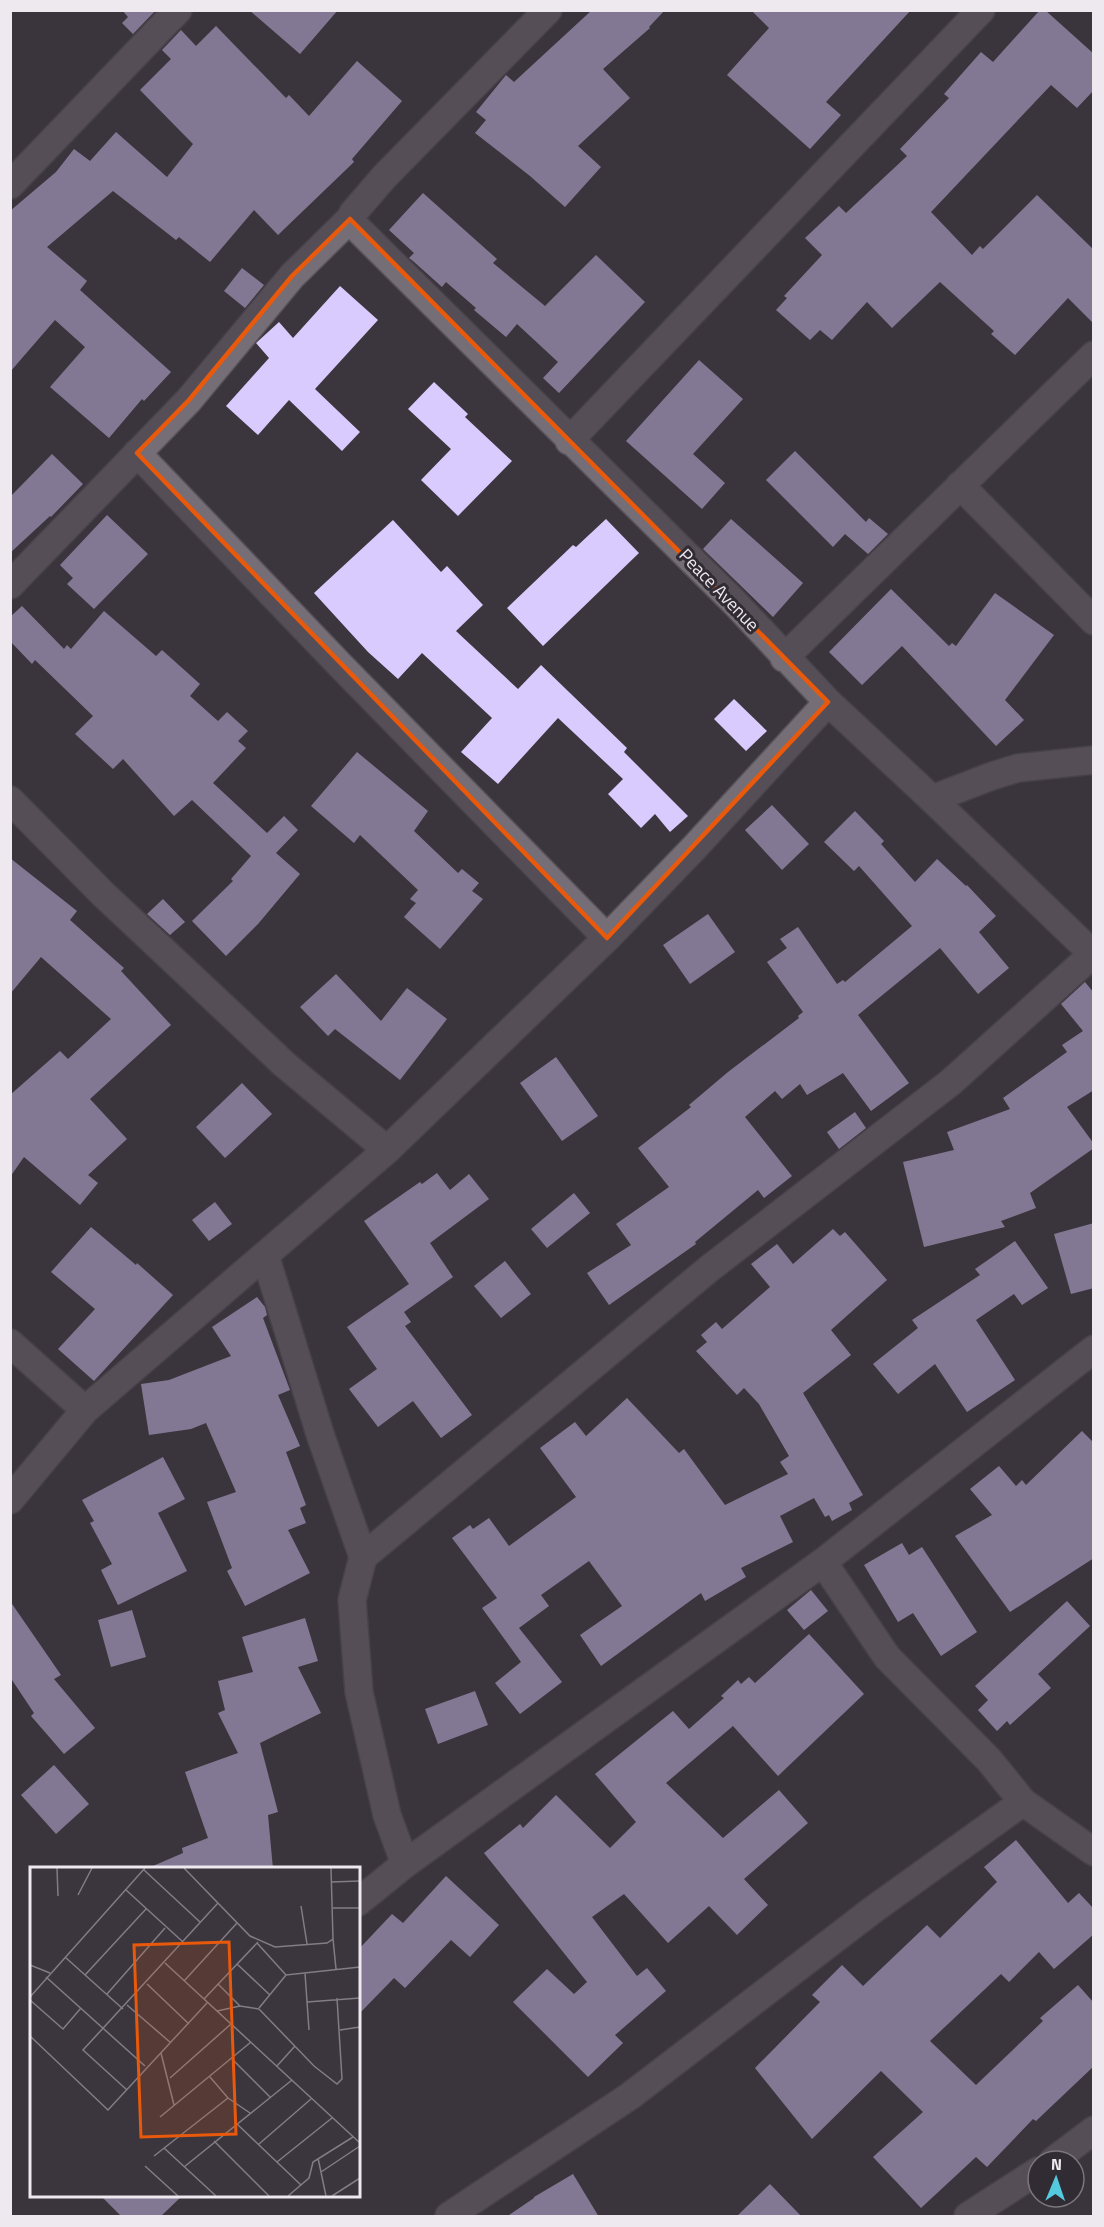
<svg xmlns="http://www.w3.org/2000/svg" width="1104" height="2227" viewBox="0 0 1104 2227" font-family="'Titillium Web',sans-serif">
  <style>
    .building { fill: #d9cbfd }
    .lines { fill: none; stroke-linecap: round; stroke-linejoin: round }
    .minor-casing { stroke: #575259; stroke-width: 30 }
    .minor { stroke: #766e77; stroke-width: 27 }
    .marked { fill: none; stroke: #e8590c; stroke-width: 4.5; stroke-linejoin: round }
    .labels { text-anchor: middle; stroke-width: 6; stroke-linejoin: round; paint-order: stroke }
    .street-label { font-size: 18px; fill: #ede9ee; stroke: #312b33 }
    .inset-road { fill: none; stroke: #827d84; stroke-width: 1.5 }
    .view { fill: #e8590c; fill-opacity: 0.15; stroke: #e8590c; stroke-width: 3 }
    .inset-edge { fill: none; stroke: #ede9ee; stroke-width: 3 }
  </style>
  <rect width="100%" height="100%" fill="#3b353d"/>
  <path class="building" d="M122 10H156L133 34 122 23 128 17Z
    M249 10H338L300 54Z
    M592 10H665L649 27 650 28 603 69 630 98 578 146 601 167 565 207 530 176 475 133 486 120 476 112 506 75 514 82Z
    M751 10H911L826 102 841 115 810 149 727 75 769 28Z
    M1040 10H1045L1094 54V90L1077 108 1051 85 931 212 972 255 980 246 983 249 1037 195 1094 250V324L1068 298 1015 355 991 334 994 331 940 282 892 328 867 302 832 340 820 330 810 340 776 310 787 298 784 296 822 255 805 238 839 206 846 213 907 156 900 149 949 98 944 94 981 52 993 62Z
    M216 26 286 98 289 95 309 116 357 61 402 101 352 159 354 162 278 235 254 210 210 262 179 237 176 240 113 191 47 247 87 281 80 290 171 372 144 401 142 399 109 438 50 387 85 347 55 320 10 372V211L56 172 74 149 90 161 116 132 167 177 193 144 140 90 171 59 162 50 181 30 196 46Z
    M423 193 497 259 493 263 545 306 596 255 645 302 559 393 543 378 558 362 517 324 506 337 474 310 476 308 446 282 442 287 413 261 409 258 414 253 389 230Z
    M242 268 264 285 245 308 224 291Z
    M340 286 378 320 315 389 360 432 342 451 289 400 258 435 226 406 269 358 256 343 279 322 293 338Z
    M699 360 743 399 693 454 725 483 702 509 626 441Z
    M434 382 468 414 465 417 512 461 458 516 421 480 451 449 408 409Z
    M795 451 866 522 869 518 888 534 868 554 845 534 833 547 766 480Z
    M52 454 83 484 51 517 50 516 10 553V497Z
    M107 515 148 554 94 609 67 584 73 578 60 565Z
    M606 519 639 553 543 646 507 608 573 545 576 547Z
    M731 519 803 583 773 617 703 549Z
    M393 520 441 572 447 566 483 605 456 631 518 689 541 665 627 748 624 752 688 816 670 832 655 814 641 828 608 794 623 779 558 718 498 784 461 752 492 718 422 653 398 679 368 652 314 593Z
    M891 589 949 646 952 643 956 646 995 593 1054 635 1005 700 1024 720 996 746 902 646 862 685 829 652Z
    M22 606 64 649 67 645 71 649 104 611 156 656 162 650 200 684 190 696 218 721 227 712 248 731 238 741 246 748 213 783 267 833 284 816 298 830 276 853 300 874 258 924 226 956 192 921 233 881 231 879 251 856 192 800 174 816 123 759 113 769 75 734 93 716 35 660 32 664 10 641V617Z
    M734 699 767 731 746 751 714 719Z
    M357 752 428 811 414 831 458 873 462 869 479 883 472 891 483 899 440 949 404 917 416 903 410 899 418 890 360 835 354 843 311 806Z
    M772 805 809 844 782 870 745 830Z
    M855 811 884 841 881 844 915 882 937 859 966 886 967 885 996 916 979 932 1009 968 978 994 940 948 858 1015 909 1083 871 1111 843 1073 807 1095 800 1084 782 1099 775 1091 745 1117 792 1176 764 1198 758 1190 695 1242 696 1244 609 1305 587 1273 631 1245 616 1224 669 1187 638 1148 691 1107 689 1105 728 1072 799 1018 798 1016 803 1012 767 962 787 948 780 939 798 927 837 984 843 980 845 982 912 926 859 866 854 871 824 842Z
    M10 858 77 911 70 920 124 968 121 971 171 1025 90 1099 127 1139 88 1175 98 1183 80 1205 24 1157 10 1177V1095L60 1051 68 1059 111 1019 41 957 10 994Z
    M163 899 185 922 170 935 147 914Z
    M708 914 735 952 690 984 663 945Z
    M336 974 381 1021 407 988 447 1019 400 1080 335 1029 328 1036 300 1007Z
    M1085 982 1094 993V1090L1067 1107 1094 1144V1148L1030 1193 1036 1208 1001 1221 1005 1227 924 1247 903 1162 954 1150 947 1132 1010 1109 1003 1098 1067 1052 1062 1045 1083 1031 1061 1004Z
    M556 1057 598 1116 562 1141 520 1083Z
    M242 1083 272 1114 225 1158 196 1127Z
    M855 1112 866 1128 839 1149 827 1132Z
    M437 1173 450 1190 469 1174 489 1199 430 1243 453 1277 404 1312 411 1322 405 1326 472 1415 441 1438 413 1401 378 1427 349 1389 377 1369 347 1327 409 1284 364 1221 420 1182 422 1184Z
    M574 1193 590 1213 547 1248 531 1229Z
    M215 1202 232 1224 209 1241 192 1220Z
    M1094 1223V1288L1071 1294 1054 1234Z
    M91 1227 136 1265 137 1263 173 1295 94 1381 58 1349 95 1309 51 1272Z
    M833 1229 840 1236 845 1232 887 1280 831 1330 851 1355 803 1393 863 1495 849 1503 852 1510 832 1521 829 1515 825 1517 814 1498 780 1516 793 1542 741 1568 746 1577 705 1601 701 1593 601 1666 580 1635 622 1606 589 1561 541 1595 549 1606 519 1628 562 1682 520 1714 495 1683 521 1662 482 1608 497 1598 452 1538 470 1525 473 1529 489 1518 509 1546 576 1497 540 1448 575 1422 586 1436 627 1398 679 1453 684 1449 725 1505 788 1474 780 1462 789 1456 759 1404 744 1388 737 1395 696 1351 707 1342 701 1335 716 1322 722 1329 770 1287 751 1264 777 1244 793 1264Z
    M1015 1241 1048 1288 1022 1305 1014 1294 976 1320 1015 1380 967 1412 935 1364 898 1394 873 1364 918 1328 912 1320 980 1275 975 1269Z
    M505 1261 531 1294 501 1318 474 1286Z
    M257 1297 265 1307 267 1315 263 1318 290 1390 278 1395 300 1446 286 1452 306 1505 300 1508 306 1523 288 1530 310 1573 245 1606 227 1571 232 1568 207 1502 236 1492 206 1423 191 1429 149 1435 141 1384 169 1380 231 1356 212 1327Z
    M1082 1431 1094 1443V1558L1010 1612 955 1536 992 1515 970 1489 999 1466 1016 1486 1022 1480 1026 1485Z
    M163 1457 185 1499 158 1513 187 1571 118 1605 101 1570 112 1564 90 1523 94 1521 82 1500Z
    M902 1543 909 1555 922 1547 977 1632 941 1656 913 1613 898 1622 864 1565Z
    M811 1590 828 1611 804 1630 787 1610Z
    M10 1601 61 1675 54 1679 95 1728 64 1754 31 1716 34 1713 10 1677Z
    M1067 1601 1090 1626 1038 1674 1051 1688 1010 1725 1007 1721 997 1731 978 1710 988 1700 975 1686Z
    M132 1610 146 1657 111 1667 98 1620Z
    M305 1618 318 1661 298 1667 321 1713 260 1743 278 1812 268 1815 273 1869H146L183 1853 182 1848 208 1838 185 1772 238 1753 218 1713 225 1710 218 1681 253 1672 242 1637Z
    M809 1634 864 1694 778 1776 733 1726 666 1783 723 1838 779 1790 808 1823 744 1879 768 1905 737 1935 709 1906 668 1943 624 1894 592 1917 637 1976 647 1968 666 1991 615 2035 623 2043 588 2077 513 2002 547 1969 574 1994 587 1982 484 1853 520 1824 523 1828 556 1795 610 1848 636 1822 595 1774 673 1711 689 1729 724 1698 721 1696 738 1680 741 1684 749 1677 755 1683Z
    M475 1691 488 1725 438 1744 425 1709Z
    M54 1765 89 1804 56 1834 21 1795Z
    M1016 1840 1068 1903 1079 1893 1094 1909V1934L1054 1969 1039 1952 1009 1982 1001 1974 930 2041 976 2085 1043 2021 1040 2018 1078 1985 1094 2003V2066L1036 2121 1033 2119 987 2167 976 2157 921 2208 873 2157 923 2112 881 2071 812 2139 755 2068 820 2002 812 1995 842 1965 863 1986 927 1925 940 1938 997 1882 984 1867Z
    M446 1876 499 1925 470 1957 451 1940 405 1988 394 1978 358 2015V1950L392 1914 403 1923Z
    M573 2174 599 2217H506L534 2198V2197Z
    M770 2184 802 2217H736Z
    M101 2196H182L160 2217H122Z"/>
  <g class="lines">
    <defs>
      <path id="minor" d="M10 185 178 10
        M350 219 355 226 735 603 828 702 932 799 1094 955
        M569 441 981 10
        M137 453 339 664 607 938
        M960 485 1094 621
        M10 585 189 400 292 276 350 219 353 213 384 177 548 10
        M784 658 1094 355
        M932 799 992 776 1018 768 1094 760
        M10 800 103 894 284 1064 387 1150
        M265 1255 320 1434 363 1557 352 1600 359 1692 387 1815 405 1864
        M10 1343 85 1410
        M10 1500 85 1410 387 1150 607 938 694 848 828 702
        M363 1557 710 1268 951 1082 1093 954
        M823 1562 887 1657 989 1760 1023 1802 1094 1852
        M358 1902 405 1864 823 1562 1094 1349
        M1053 2161 1094 2130
        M449 2216 630 2096 874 1909 1023 1802
        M968 2216 1038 2171"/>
    </defs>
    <use href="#minor" class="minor-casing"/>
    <use href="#minor" class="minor"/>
  </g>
  <path d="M0 0H1104V2227H0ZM350 219 828 702 607 938 137 453 189 400 292 276Z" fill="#3b353d" fill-opacity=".55" fill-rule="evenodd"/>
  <path class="marked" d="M350 219 828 702 607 938 137 453 189 400 292 276Z"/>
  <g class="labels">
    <g class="street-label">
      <text transform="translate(719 590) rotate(46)" y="6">Peace Avenue</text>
    </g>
  </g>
  <g transform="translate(30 1867)">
    <rect width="330" height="330" fill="#3b353d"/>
    <path class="inset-road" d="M27 1 28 29M154 1 220 69 245 80 297 76 303 72 301 1M114 3 170 55M301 15 330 14M96 23 153 75M48 28 62 1M271 39 277 77M303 41H330M303 72 306 102M227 76 256 108 330 100M35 90 93 142M135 96 330 276M207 97 240 128M0 98 20 106M275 106 279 163M55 108 116 42M16 110 115 199M154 114 207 56M117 117 159 157M188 117 210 139M77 127 135 61M0 130 115 1M174 132 228 75M0 133 33 162 51 141M277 135 330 131M97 138 141 176M229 141 256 108M229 142 284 199 307 217 312 212 307 131M187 144 210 139 229 142M310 163 330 160M0 169 78 243 177 136M131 186 144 238M202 192 240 230M247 199 265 179M180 210 198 231 220 246M140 211 201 157M97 223 53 183 188 36M130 250 221 175M207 257 271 318M184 274 239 329M229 277 281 232M134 281 186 329M124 289 198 231M288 291 296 329M247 295 302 251M115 299 148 329M154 300 262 213M291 305 330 279M258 329 279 311 283 295 323 270M302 329 330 311"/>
    <path class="view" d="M199 75 206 267 111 270 104 78Z"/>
    <rect width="330" height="330" class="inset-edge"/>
  </g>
  <rect width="1104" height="2227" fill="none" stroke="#ede9ee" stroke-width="24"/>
  <g transform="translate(1056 2179) rotate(2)"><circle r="28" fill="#312b33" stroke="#7c777e" stroke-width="1.5"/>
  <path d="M0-4.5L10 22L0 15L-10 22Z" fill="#54cade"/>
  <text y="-9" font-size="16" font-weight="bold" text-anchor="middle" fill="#ede9ee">N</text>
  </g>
</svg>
